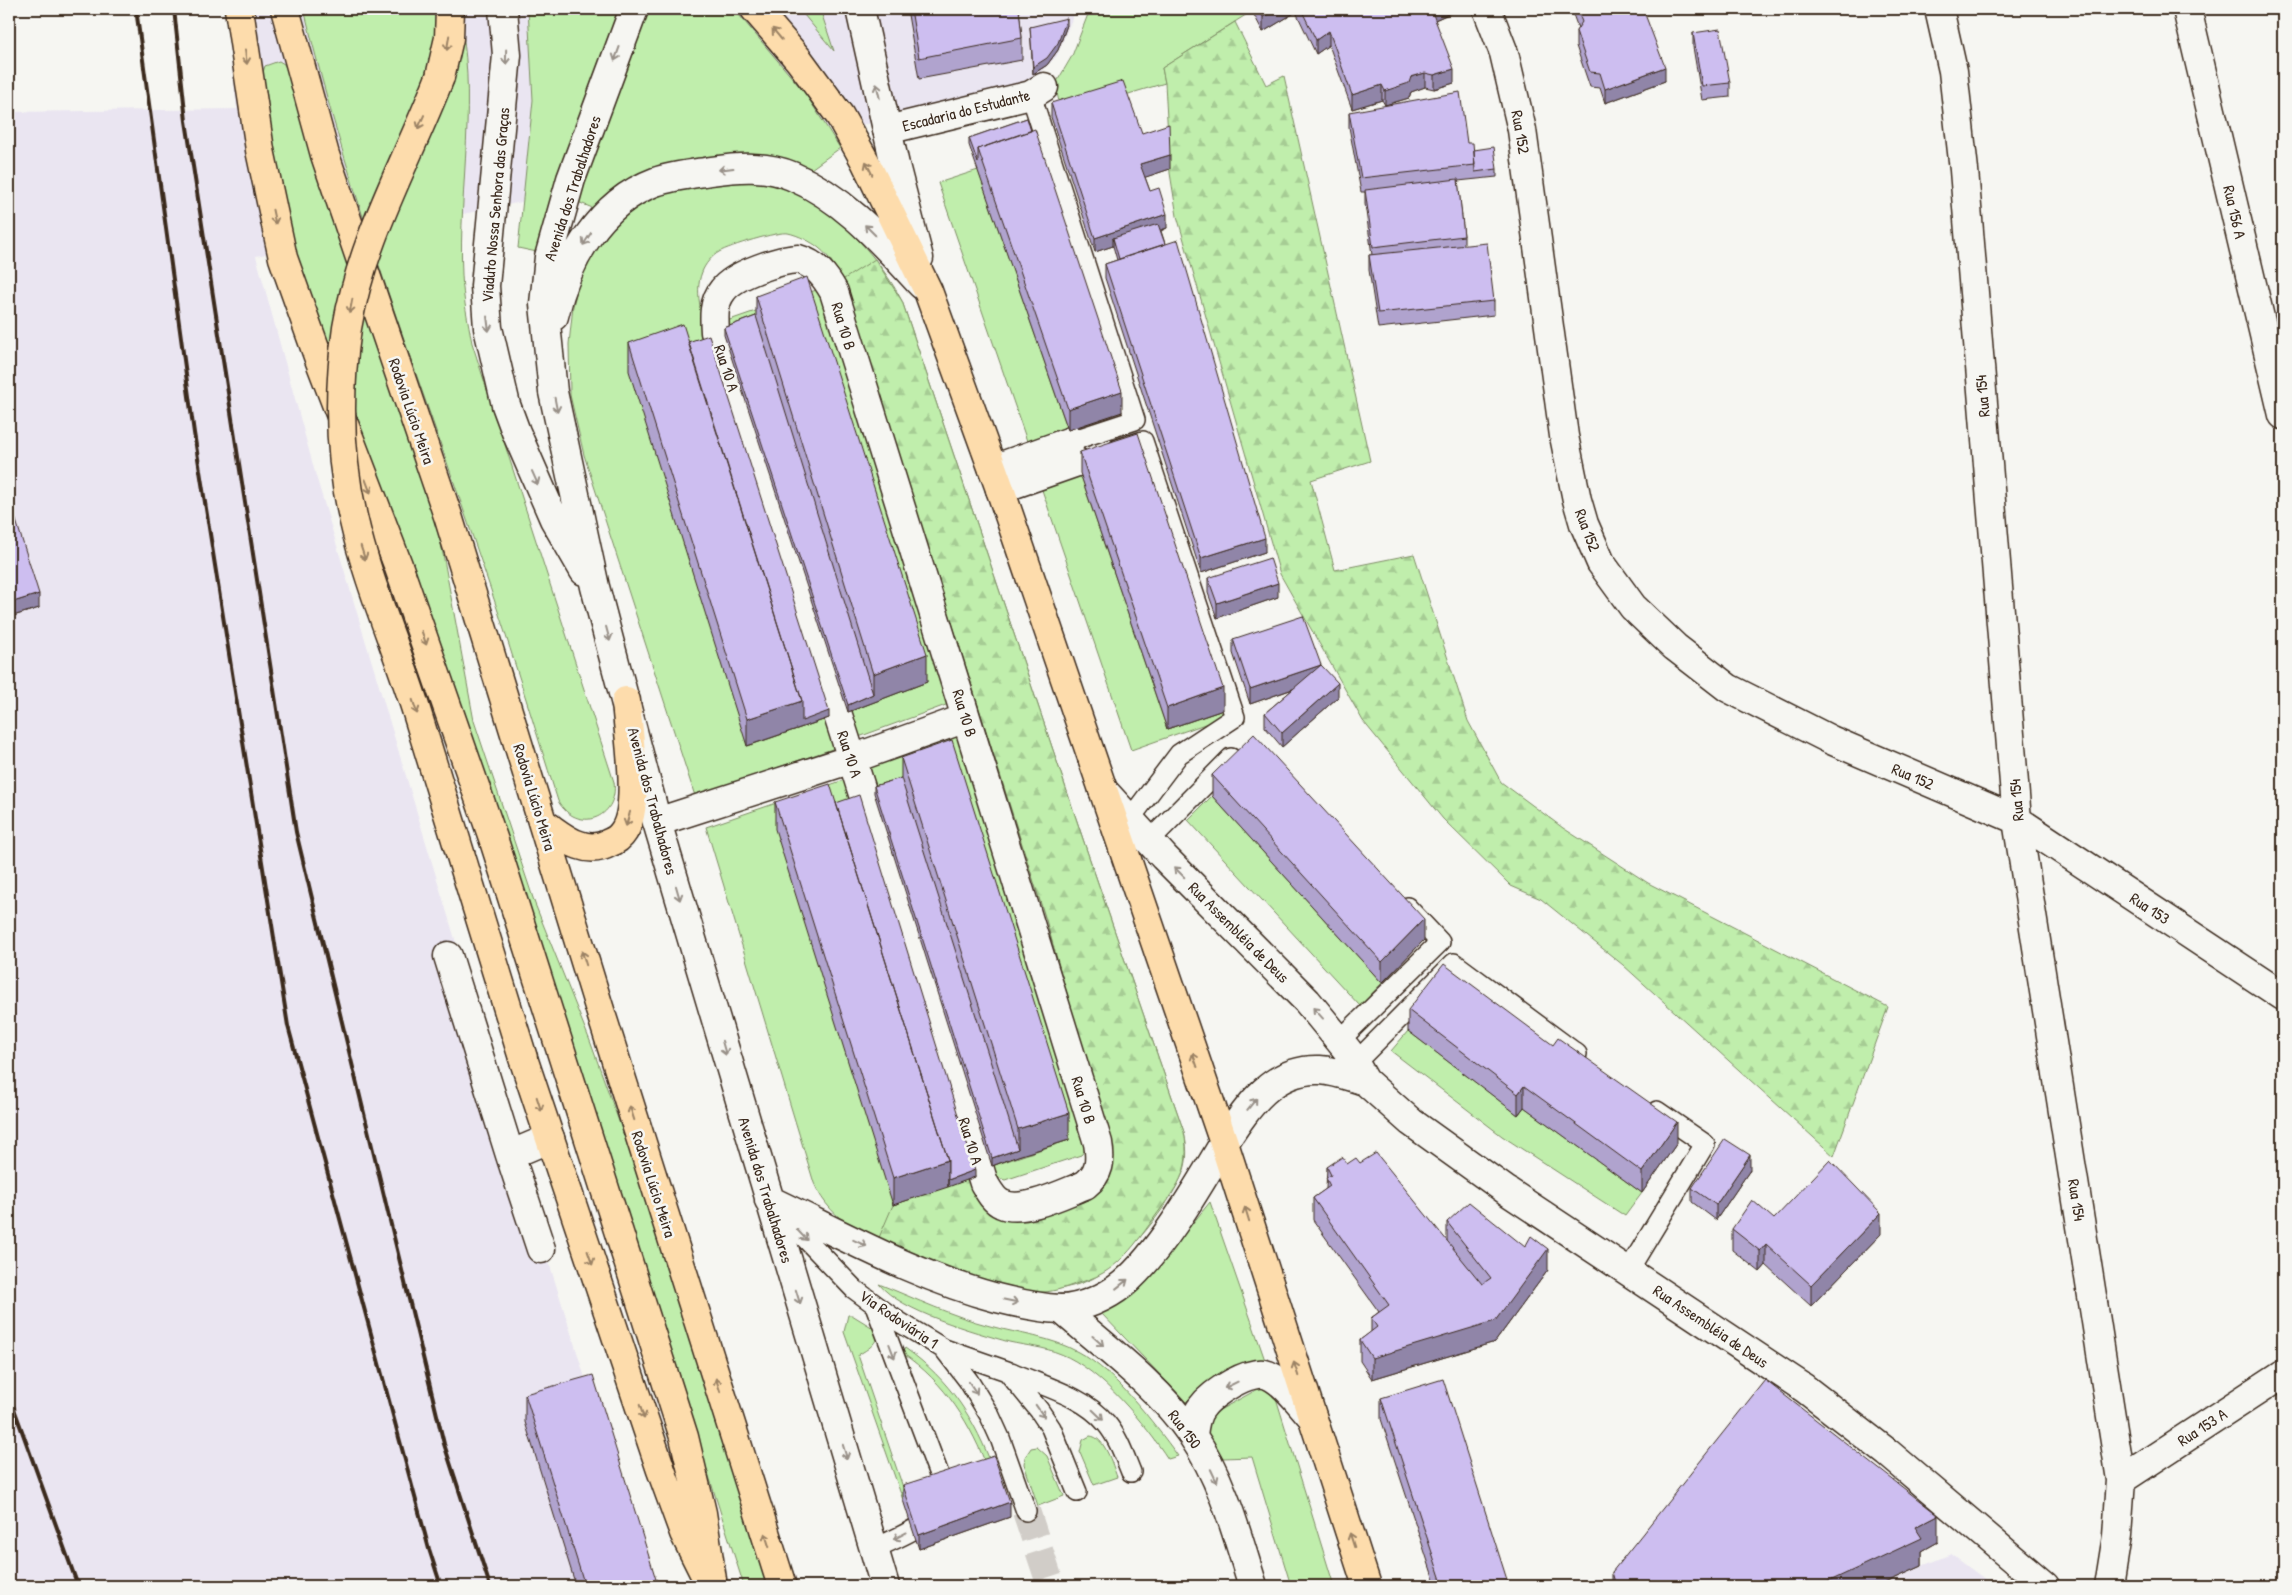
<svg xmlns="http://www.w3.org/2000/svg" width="2292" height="1595" viewBox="0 0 2292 1595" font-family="'Patrick Hand',sans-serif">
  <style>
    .built { fill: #eae5f1 }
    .green { fill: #c0eeac; stroke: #7e8c65 }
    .forest { fill: url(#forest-firs); stroke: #7e8c65 }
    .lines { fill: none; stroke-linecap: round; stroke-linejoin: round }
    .street-tunnel { stroke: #d1cdc8; stroke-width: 28; stroke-dasharray: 28 14; stroke-linecap: butt }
    .lane-casing { stroke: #3b2a1e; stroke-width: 22 }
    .street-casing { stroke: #3b2a1e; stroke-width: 31 }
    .secondary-casing { stroke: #3b2a1e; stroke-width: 31 }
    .primary-casing { stroke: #3b2a1e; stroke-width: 31 }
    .lane { stroke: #f6f6f2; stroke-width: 19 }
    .street { stroke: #f6f6f2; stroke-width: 28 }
    .secondary { stroke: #f6f6f2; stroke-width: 28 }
    .primary { stroke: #fddcac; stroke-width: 28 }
    .rail { stroke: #3b2a1e; stroke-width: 4 }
    .primary-bridge-casing { stroke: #3b2a1e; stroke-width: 31; stroke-linecap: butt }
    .primary-bridge { stroke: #fddcac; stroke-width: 28 }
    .wall { fill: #b0a3ce; stroke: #3b2a1e }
    .shaded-wall { fill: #9085a8; stroke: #3b2a1e }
    .building { fill: #cdbef0; stroke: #3b2a1e }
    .oneway { stroke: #9c8365 }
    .oneway2 { stroke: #989088 }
    .labels { text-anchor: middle; stroke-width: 5; stroke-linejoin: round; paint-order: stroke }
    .street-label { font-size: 16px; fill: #3b2a1e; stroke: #f6f6f2 }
  </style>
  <defs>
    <pattern id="forest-firs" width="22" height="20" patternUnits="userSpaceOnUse" patternTransform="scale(1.25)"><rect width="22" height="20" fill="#c0eeac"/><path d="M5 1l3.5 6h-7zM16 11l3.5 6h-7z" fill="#a6cc94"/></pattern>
  </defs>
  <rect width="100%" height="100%" fill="#f6f6f2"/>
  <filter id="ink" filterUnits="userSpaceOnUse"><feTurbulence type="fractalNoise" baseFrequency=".02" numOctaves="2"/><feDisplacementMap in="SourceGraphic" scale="10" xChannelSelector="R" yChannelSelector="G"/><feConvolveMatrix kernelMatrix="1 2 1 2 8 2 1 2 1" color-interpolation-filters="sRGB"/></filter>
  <g filter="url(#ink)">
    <path class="built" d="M225 9H1076L1057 56 1030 82 867 124 792 131 591 188 256 256 316 476 463 966 522 1176 650 1586H9V112L237 109Z
      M1951 1554 1994 1586H1878L1922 1566Z"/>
    <path class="green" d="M304 9H458C479 94 458 188 462 275 463 298 468 321 472 343L614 782C619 819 577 834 558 801 532 720 508 638 480 558 418 375 349 197 304 9Z
      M528 9H619C589 89 557 168 537 252L518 248 533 100Z
      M644 9H734L805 93 840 148 811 169 781 160 595 209 578 202Z
      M799 9H820L834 51Z
      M1090 9H1251L1252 11 1162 68 1165 83 1062 114 1055 85 1072 56Z
      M279 61 284 64 288 72 342 247 438 527 474 721 535 904 590 1041 635 1166 770 1586H744L613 1175 302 273 292 241 260 81 265 66Z
      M978 170 1068 430 1028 444 938 183Z
      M741 182C760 182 780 184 797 193 839 213 881 260 902 301L1087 851 1184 1132C1187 1146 1188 1157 1184 1170 1173 1202 1123 1264 1092 1279 1067 1290 1041 1293 1014 1291L855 1230C837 1217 823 1204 814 1183L706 827 850 778 894 1205 975 1177 984 1199 1103 1186 1110 1176 1112 1154 1046 920 859 329C849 303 842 266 819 248 812 242 798 235 788 233 778 231 729 246 719 252 712 256 705 264 702 272 693 294 704 321 709 342L748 746 829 718 838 747 695 796 584 455 570 395 569 344 573 306 580 278 603 233 647 197 676 189Z
      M822 288 954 702 856 738 848 712 927 681 724 335 721 323Z
      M1080 473 1167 729 1223 710 1225 717 1131 750 1041 487Z
      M963 733 1086 1145 1085 1150 1081 1155 1005 1180 999 1178 992 1166 1069 1140 874 793 864 765Z
      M1212 796 1382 983 1360 1006 1188 820Z
      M1408 1031 1518 1115 1524 1107 1642 1193 1625 1216 1502 1136 1391 1051Z
      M1210 1202 1266 1363C1231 1358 1210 1380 1186 1402L1101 1313 1161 1262Z
      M879 1284C916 1299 952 1316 990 1326 1019 1334 1051 1337 1078 1352 1116 1372 1153 1422 1178 1456L1168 1459C1146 1425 1100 1369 1061 1354 1044 1347 1027 1346 1009 1342 975 1332 901 1312 879 1284Z
      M848 1315H852L878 1331C878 1344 868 1349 858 1355L907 1499 903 1500 844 1332Z
      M905 1348C950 1380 975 1419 994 1471L989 1472C971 1424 946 1383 902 1353Z
      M1260 1388 1265 1389 1276 1398 1334 1586H1291L1252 1457 1223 1458 1205 1435V1423L1214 1413Z
      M1090 1436C1105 1437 1112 1464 1117 1477L1094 1485 1080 1452 1083 1440Z
      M1037 1447 1047 1456 1064 1496 1038 1506 1024 1464 1025 1457 1031 1448Z"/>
    <path class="forest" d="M1235 22 1266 85 1284 76 1370 461 1311 480 1335 570 1414 554 1468 721 1501 782 1563 828 1648 883 1888 1007 1834 1156 1623 965 1541 899 1511 886 1443 819 1363 721 1280 574 1177 216 1170 173 1165 83 1162 68Z
      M875 259 902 301 1087 851 1184 1132C1192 1173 1176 1187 1154 1218 1142 1235 1129 1254 1112 1267 1102 1275 1089 1280 1078 1283 1065 1288 1050 1293 1037 1292 986 1291 926 1259 878 1240L893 1205 975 1177 984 1199 1103 1186C1112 1172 1114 1161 1110 1145L1046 920 859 329 841 281Z"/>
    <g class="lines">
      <path class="street-tunnel" d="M1026 1511 1051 1586"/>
      <defs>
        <path id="lane" d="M1031 95 1135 420 1071 441
          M1118 449 1143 441 1235 717 1179 754 1130 819
          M1149 841 1231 758
          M1340 1040 1440 942 1407 907
          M1355 1063 1454 963 1577 1054
          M778 1210 854 1289 896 1320 944 1349 968 1380 990 1416 1000 1438 1026 1511
          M1628 1271 1705 1144 1657 1111
          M944 1349 1007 1371 1039 1410 1051 1428 1077 1492
          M1011 1372C1042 1386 1084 1396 1106 1423 1118 1437 1124 1455 1131 1472
          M874 1549C905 1533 951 1521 940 1477L875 1305"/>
        <path id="street" d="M1487 9 1504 53 1522 130 1564 436 1577 500 1584 524 1601 563 1633 607 1675 647 1728 688 1831 740 2017 820 2283 996
          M1939 9 1953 71 1964 170 2017 820 2121 1480 2117 1536 2109 1586
          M2187 9 2283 415
          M887 130 1031 95 1044 87
          M798 259C816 264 825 276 834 292L1098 1143C1101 1161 1100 1173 1085 1185 1064 1193 1023 1214 1002 1204 993 1200 989 1191 984 1183L852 759 715 332C714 317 713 302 723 290 735 274 779 260 798 259Z
          M993 469 1071 441
          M1000 489 1077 462
          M1103 790 1164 857 1307 1001 1348 1051 1365 1081 1411 1122 1507 1191 1804 1388 1888 1453 2045 1586
          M657 822 852 759 966 718
          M448 956 510 1155 550 1138
          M1224 1143C1247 1108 1272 1068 1320 1070 1336 1071 1351 1077 1365 1081
          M510 1155 541 1249
          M1061 1309C1105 1347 1159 1387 1192 1435 1223 1480 1237 1535 1253 1586
          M1193 1436C1194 1426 1195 1415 1202 1407 1212 1393 1251 1368 1268 1375 1285 1382 1300 1404 1312 1417
          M2121 1480 2283 1374"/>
        <path id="secondary" d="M503 9 507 55 485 286 488 328 506 405 516 432 554 519 584 571
          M634 9 571 179 549 257 544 304 553 392 595 587 657 822 885 1586
          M860 9 895 165 919 258
          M554 316C567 260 599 203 655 182 673 176 692 174 711 171 739 167 766 165 792 176 846 199 883 243 922 285
          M769 1200C843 1235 917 1277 997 1298 1017 1303 1040 1308 1060 1309 1081 1309 1107 1297 1123 1284 1160 1253 1199 1185 1224 1143"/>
        <path id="primary" d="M239 9 260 150 283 258 319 359 398 565 494 841 684 1437 702 1513 713 1586
          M285 9 325 155 448 516 599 1007 782 1586
          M755 9 799 60 840 116 865 161 928 291 1000 489 1224 1143 1367 1586
          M440 77 449 38 450 9
          M543 823C555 831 566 841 579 845 590 849 600 848 609 843 615 841 621 836 624 831 641 806 628 732 626 701
          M523 1058 661 1470 684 1533 704 1573"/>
      </defs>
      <use href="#lane" class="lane-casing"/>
      <use href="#street" class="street-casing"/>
      <use href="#secondary" class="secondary-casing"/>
      <use href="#primary" class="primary-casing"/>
      <use href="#lane" class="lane"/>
      <use href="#street" class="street"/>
      <use href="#secondary" class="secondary"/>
      <use href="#primary" class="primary"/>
      <path class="rail" d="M136 9 194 433 288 1026 429 1549 441 1586
        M174 9 186 121 296 832 444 1444 490 1586
        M9 1395 78 1586"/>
      <defs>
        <path id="primary-bridge" d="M440 77C408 160 362 238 347 328 338 390 339 456 353 517 368 584 397 648 417 713 453 828 488 943 523 1058"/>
      </defs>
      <use href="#primary-bridge" class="primary-bridge-casing"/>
      <use href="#primary-bridge" class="primary-bridge"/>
    </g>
    <path class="wall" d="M907 9H1019L1022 38V60L919 79Z
      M1252 9H1455V11L1435 20 1454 83 1434 89 1425 87 1411 92 1409 98 1385 105 1382 100 1352 109 1329 45 1316 54 1296 12 1263 32 1252 11Z
      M1571 9H1643L1665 81 1605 103 1600 88 1590 87 1576 46V31L1578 28Z
      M1067 25 1058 50 1047 65 1033 74 1030 27Z
      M1693 33 1730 83V97L1702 100 1693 47Z
      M1051 103 1142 133 1170 169 1145 177 1150 191 1167 228 1161 231 1265 552 1201 573 1105 278V264L1117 260 1113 246 1095 252 1051 117Z
      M1349 112 1467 143 1474 150 1497 169V177L1458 181 1464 236V245L1494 301V315L1378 328 1369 270V255H1372L1365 204V192H1361L1349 127Z
      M1027 118 1122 412 1068 430 969 145V138Z
      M756 296 927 682 848 712 724 335V328L756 316Z
      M688 342 829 718 747 746 629 371V343Z
      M1080 452 1223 710 1167 729 1080 473Z
      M9 498 39 608 13 616 9 604Z
      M1208 578 1278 597 1217 618 1208 593Z
      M1233 639 1321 665 1338 697 1282 747 1265 727V713L1293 689 1250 704 1233 653Z
      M901 758 1069 1140 1018 1156 992 1166 874 793V786L901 778Z
      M1212 775 1424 940 1382 983 1212 796Z
      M775 802 836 803 975 1177 893 1205 775 829Z
      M1408 1010 1677 1143 1642 1193 1524 1107 1518 1115 1408 1031Z
      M1360 1163 1447 1241V1222L1548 1270 1495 1342 1372 1379 1360 1361V1340L1371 1332V1318L1379 1312 1313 1220V1198L1326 1189 1327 1167 1347 1164Z
      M1750 1170 1716 1220 1692 1202V1188Z
      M1732 1229 1881 1234 1811 1306 1766 1265 1760 1272 1732 1250Z
      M525 1394 658 1586H576L525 1422Z
      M1381 1398 1509 1586H1436L1381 1419Z
      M903 1485 1010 1517 919 1549 903 1500Z
      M1938 1542 1922 1551V1566L1878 1586H1612V1572Z"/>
    <path class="shaded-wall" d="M1277 9H1296V12L1263 32V17Z
      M1430 9H1455V11L1430 22Z
      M1067 18V25L1058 50 1047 65 1033 74V67Z
      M1329 31V45L1316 54V40Z
      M1665 67V81L1605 103V89Z
      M1454 69V83L1434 89V75Z
      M1425 73V87L1411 92 1409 98 1385 105V91L1411 77Z
      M1382 85V100L1352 109V95Z
      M1170 155V169L1140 179V164Z
      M1167 214V228L1115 245 1113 238V246L1095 252V238Z
      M1122 391V412L1068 430V409Z
      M1265 538V552L1201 573V558Z
      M1278 583V597L1217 618V603Z
      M39 594V608L13 616V602Z
      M13 644V652L9 658V650Z
      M927 654V682L848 712V705L873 694V674Z
      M1321 665V679L1250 704V689Z
      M1338 683V697L1282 747V733Z
      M1223 688V710L1167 729V708Z
      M802 701 829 711V718L747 746V719Z
      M1424 919V940L1382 983V962Z
      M1524 1086V1107L1518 1115V1094Z
      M1069 1113V1140L1018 1156 992 1166V1158L1018 1149V1129Z
      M1677 1122V1143L1642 1193V1172Z
      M1750 1155V1170L1716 1220V1205Z
      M948 1160V1187L893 1205V1178Z
      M975 1170V1177L948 1187V1180Z
      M1881 1213V1234L1811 1306V1285Z
      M1766 1244V1265L1760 1272V1251Z
      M1548 1249V1270L1495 1342 1372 1379V1358Z
      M1010 1502V1517L919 1549V1535Z
      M1938 1515V1542L1922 1551V1566L1878 1586H1819L1915 1527Z"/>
    <path class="building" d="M911 9H1019L1022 38 919 58Z
      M1258 9H1277L1263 17Z
      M1301 9H1361L1359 10 1362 9H1431L1454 69 1434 75 1425 73 1411 77 1409 83 1385 91 1382 85 1352 95 1329 31 1316 40Z
      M1577 9H1643L1665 67 1605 89 1600 73 1590 72 1576 31 1582 22Z
      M1067 18 1058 43 1047 58 1033 67 1030 27Z
      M1720 29 1730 83 1702 86 1693 33Z
      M1123 81 1142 133 1169 124 1170 155 1140 164 1150 191 1159 188 1167 214 1095 238 1051 103Z
      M1460 92 1467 143H1473L1475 165 1361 178 1349 112Z
      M1027 118 1031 131 978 149V163L969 138Z
      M1035 129 1122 391 1068 409 978 149Z
      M1494 147 1497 169 1475 172 1474 150Z
      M1458 179 1464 236 1373 247 1365 190Z
      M1158 224 1165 244 1119 259 1113 238Z
      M1178 240 1265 538 1201 558 1105 264Z
      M1487 243 1494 301 1378 313 1369 255Z
      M807 277 927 654 873 674 756 296Z
      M756 316 873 694 848 705 724 328Z
      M683 324 802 701 747 719 629 343Z
      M709 335 829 711 802 721V701L688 342Z
      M1138 433 1223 688 1167 708 1080 452Z
      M9 498 39 594 13 602 9 590Z
      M1270 558 1278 583 1217 603 1208 578Z
      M1303 616 1321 665 1250 689 1233 639Z
      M9 628 13 633V644L9 650Z
      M1321 665 1338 683 1282 733 1265 713Z
      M1254 734 1424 919 1382 962 1212 775Z
      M952 740 1069 1113 1018 1129 901 758Z
      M901 778 1018 1149 992 1158 874 786Z
      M830 784 948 1160 893 1178 775 802Z
      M859 795 975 1170 948 1180V1160L836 803Z
      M1444 964 1553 1045 1558 1038 1677 1122 1642 1172 1524 1086 1518 1094 1408 1010Z
      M1725 1139 1750 1155 1716 1205 1692 1188Z
      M1376 1153 1482 1284 1491 1278 1447 1222 1469 1202 1525 1247 1531 1236 1548 1249 1495 1321 1372 1358 1360 1340 1377 1327 1371 1318 1389 1305 1313 1198 1330 1186 1326 1178 1331 1175 1327 1167 1342 1157 1347 1164 1356 1158 1360 1163Z
      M1830 1160 1881 1213 1811 1285 1766 1244 1760 1251 1732 1229 1752 1200 1774 1219Z
      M593 1375 658 1586H585L525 1394Z
      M1443 1379 1509 1586H1443L1381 1398Z
      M1765 1380 1938 1515 1915 1527 1922 1538 1819 1586H1616L1612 1572Z
      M994 1456 1010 1502 919 1535 903 1485Z"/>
    <defs><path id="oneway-shaft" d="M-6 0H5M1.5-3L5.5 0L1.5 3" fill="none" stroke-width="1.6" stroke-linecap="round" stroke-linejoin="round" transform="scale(1.25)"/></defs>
    <g class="oneway">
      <use href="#oneway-shaft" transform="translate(777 34) rotate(-130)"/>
      <use href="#oneway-shaft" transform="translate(448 43) rotate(99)"/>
      <use href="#oneway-shaft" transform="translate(246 57) rotate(82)"/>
      <use href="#oneway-shaft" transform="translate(421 122) rotate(114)"/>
      <use href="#oneway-shaft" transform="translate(869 168) rotate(-116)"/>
      <use href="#oneway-shaft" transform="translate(274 217) rotate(78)"/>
      <use href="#oneway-shaft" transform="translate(351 306) rotate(101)"/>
      <use href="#oneway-shaft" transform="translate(368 486) rotate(69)"/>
      <use href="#oneway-shaft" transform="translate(363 553) rotate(72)"/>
      <use href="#oneway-shaft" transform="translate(424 638) rotate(71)"/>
      <use href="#oneway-shaft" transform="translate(415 707) rotate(72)"/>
      <use href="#oneway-shaft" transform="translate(628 819) rotate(106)"/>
      <use href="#oneway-shaft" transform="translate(584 958) rotate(-107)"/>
      <use href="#oneway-shaft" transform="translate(1195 1060) rotate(-109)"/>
      <use href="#oneway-shaft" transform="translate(539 1104) rotate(72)"/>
      <use href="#oneway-shaft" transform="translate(632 1113) rotate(-108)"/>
      <use href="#oneway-shaft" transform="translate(1247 1214) rotate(-107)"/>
      <use href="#oneway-shaft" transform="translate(590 1258) rotate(71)"/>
      <use href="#oneway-shaft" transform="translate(1296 1369) rotate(-108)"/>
      <use href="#oneway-shaft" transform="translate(718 1385) rotate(-108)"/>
      <use href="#oneway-shaft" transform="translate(642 1412) rotate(72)"/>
      <use href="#oneway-shaft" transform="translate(767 1540) rotate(-108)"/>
      <use href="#oneway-shaft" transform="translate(1352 1540) rotate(-108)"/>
    </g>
    <g class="oneway2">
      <use href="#oneway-shaft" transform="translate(617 54) rotate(110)"/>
      <use href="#oneway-shaft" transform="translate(506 57) rotate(91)"/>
      <use href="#oneway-shaft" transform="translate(878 91) rotate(-103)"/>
      <use href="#oneway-shaft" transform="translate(726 169) rotate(173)"/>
      <use href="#oneway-shaft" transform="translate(870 230) rotate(-135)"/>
      <use href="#oneway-shaft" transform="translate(587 239) rotate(123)"/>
      <use href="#oneway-shaft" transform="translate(488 324) rotate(83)"/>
      <use href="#oneway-shaft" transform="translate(556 405) rotate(79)"/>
      <use href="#oneway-shaft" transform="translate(535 478) rotate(66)"/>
      <use href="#oneway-shaft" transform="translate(608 634) rotate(75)"/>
      <use href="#oneway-shaft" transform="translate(1179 872) rotate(-135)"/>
      <use href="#oneway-shaft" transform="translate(678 893) rotate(74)"/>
      <use href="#oneway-shaft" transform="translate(1318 1013) rotate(-132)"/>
      <use href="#oneway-shaft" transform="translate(724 1048) rotate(74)"/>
      <use href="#oneway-shaft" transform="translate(1252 1104) rotate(-51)"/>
      <use href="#oneway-shaft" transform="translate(802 1235) rotate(47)"/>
      <use href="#oneway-shaft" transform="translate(860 1243) rotate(25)"/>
      <use href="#oneway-shaft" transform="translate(1122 1284) rotate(-38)"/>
      <use href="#oneway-shaft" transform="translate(798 1297) rotate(73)"/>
      <use href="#oneway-shaft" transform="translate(1011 1301) rotate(12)"/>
      <use href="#oneway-shaft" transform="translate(1098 1341) rotate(42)"/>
      <use href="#oneway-shaft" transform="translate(892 1351) rotate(69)"/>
      <use href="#oneway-shaft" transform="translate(1231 1385) rotate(154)"/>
      <use href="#oneway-shaft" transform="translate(973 1388) rotate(56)"/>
      <use href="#oneway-shaft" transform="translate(1040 1411) rotate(55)"/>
      <use href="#oneway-shaft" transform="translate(1098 1415) rotate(44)"/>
      <use href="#oneway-shaft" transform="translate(845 1452) rotate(73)"/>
      <use href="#oneway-shaft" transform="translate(1214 1476) rotate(65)"/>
      <use href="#oneway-shaft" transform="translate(900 1536) rotate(152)"/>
    </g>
  </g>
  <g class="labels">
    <g class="street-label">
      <text transform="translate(966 110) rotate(-14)" y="6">Escadaria do Estudante</text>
      <text transform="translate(1521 132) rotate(80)" y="6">Rua 152</text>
      <text transform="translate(572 188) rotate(-72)" y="6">Avenida dos Trabalhadores</text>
      <text transform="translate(495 205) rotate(-85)" y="6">Viaduto Nossa Senhora das Graças</text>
      <text transform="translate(2235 212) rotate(77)" y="6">Rua 156 A</text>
      <text transform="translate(844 326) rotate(73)" y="6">Rua 10 B</text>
      <text transform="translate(727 368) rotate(72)" y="6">Rua 10 A</text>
      <text transform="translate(1982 396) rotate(-95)" y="6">Rua 154</text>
      <text transform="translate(412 411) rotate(71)" y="6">Rodovia Lúcio Meira</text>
      <text transform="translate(1588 530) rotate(69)" y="6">Rua 152</text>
      <text transform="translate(965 713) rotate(73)" y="6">Rua 10 B</text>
      <text transform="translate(850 754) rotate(72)" y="6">Rua 10 A</text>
      <text transform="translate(1913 776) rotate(23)" y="6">Rua 152</text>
      <text transform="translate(535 797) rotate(73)" y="6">Rodovia Lúcio Meira</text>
      <text transform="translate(2016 800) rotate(-95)" y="6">Rua 154</text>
      <text transform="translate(653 801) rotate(75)" y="6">Avenida dos Trabalhadores</text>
      <text transform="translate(2150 908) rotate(33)" y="6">Rua 153</text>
      <text transform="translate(1239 932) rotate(45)" y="6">Rua Assembléia de Deus</text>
      <text transform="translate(1084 1100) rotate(73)" y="6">Rua 10 B</text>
      <text transform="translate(971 1141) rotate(73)" y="6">Rua 10 A</text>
      <text transform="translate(654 1184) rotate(72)" y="6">Rodovia Lúcio Meira</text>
      <text transform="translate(766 1190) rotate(73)" y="6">Avenida dos Trabalhadores</text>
      <text transform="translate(2077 1200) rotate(81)" y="6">Rua 154</text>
      <text transform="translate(899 1319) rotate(34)" y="6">Via Rodoviária 1</text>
      <text transform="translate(1711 1326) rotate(34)" y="6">Rua Assembléia de Deus</text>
      <text transform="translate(2202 1427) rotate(-33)" y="6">Rua 153 A</text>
      <text transform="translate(1185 1429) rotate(53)" y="6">Rua 150</text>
    </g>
  </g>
  <rect width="2292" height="1595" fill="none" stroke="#f6f6f2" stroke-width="30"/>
  <rect x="15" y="15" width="2262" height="1565" fill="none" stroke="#3b2a1e" stroke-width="2" filter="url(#ink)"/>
</svg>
